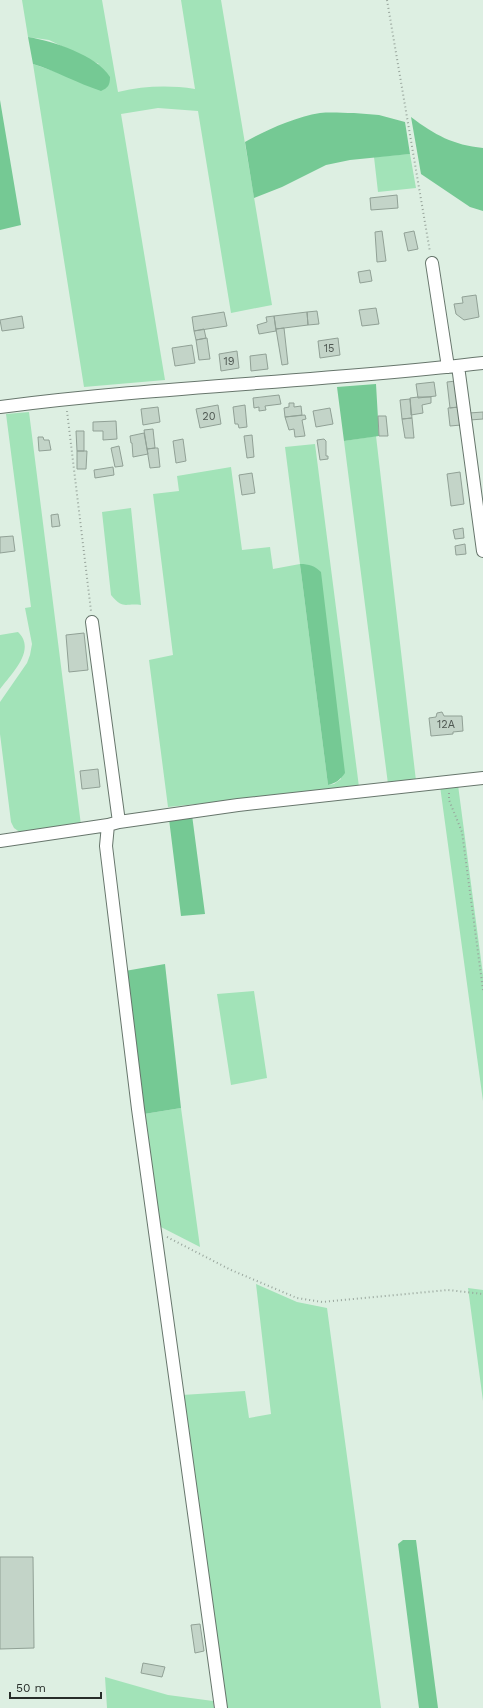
<svg xmlns="http://www.w3.org/2000/svg" width="483" height="1708" viewBox="0 0 483 1708" font-family="'Work Sans',sans-serif">
  <style>
    .green { fill: #a2e3b8; fill-rule: evenodd }
    .forest { fill: #75c994 }
    .building { fill: #c3d4c8; stroke: #91a196 }
    .lines { fill: none; stroke-linecap: round; stroke-linejoin: round }
    .minor-casing { stroke: #67766c; stroke-width: 14 }
    .path { stroke: #98a59c; stroke-width: 2; stroke-dasharray: 1 3; stroke-linecap: butt }
    .minor { stroke: #fff; stroke-width: 12 }
    .labels { text-anchor: middle; stroke-width: 4; stroke-linejoin: round; paint-order: stroke }
    .number-label { font-size: 11px; fill: #4e5751 }
  </style>
  <rect width="100%" height="100%" fill="#ddefe2"/>
  <path class="green" d="M22 0H102L118 92C144 86 168 85 195 89L181 0H221L272 305 231 313 198 111 158 108 121 114 165 380 84 387 33 64 62 74 99 64 49 40 28 37Z
    M410 154 416 188 378 192 374 157Z
    M29 412 81 825 21 833 14 828 11 822 0 734V702L27 663 30 655 32 644 25 608 31 607 6 414Z
    M376 436 416 781 388 784 344 441Z
    M315 444 359 787 168 807 149 660 173 655 153 494 179 491 177 476 231 467 242 550 270 547 273 569 300 564 285 447ZM300 564 341 779 334 784 328 785Z
    M131 508 141 605C124 603 124 610 111 595L102 512Z
    M18 632C37 650 11 674 0 689V635Z
    M458 785 483 975V1101L440 786Z
    M254 991 267 1078 231 1085 217 994Z
    M181 1108 200 1247 157 1225 144 1114Z
    M256 1284 297 1302 327 1308 381 1708H225L182 1395 245 1391 249 1418 271 1414Z
    M468 1288 483 1290V1401Z
    M105 1677 168 1695 213 1701 214 1708H107Z"/>
  <path class="forest" d="M28 37C52 41 97 55 110 77 110 85 108 88 101 91 77 83 56 71 33 64Z
    M0 100 21 225 0 230Z
    M354 113 379 115 405 122 410 154 350 160 326 165 282 187 254 198 245 142C266 130 295 117 320 113 331 112 342 113 354 113Z
    M411 117C435 135 453 145 483 148V211L470 207 421 174Z
    M376 384 379 436 344 441 337 387Z
    M300 564C309 564 315 566 321 572L345 773C340 780 336 783 328 785Z
    M192 815 205 914 181 916 169 819Z
    M165 964 181 1108 144 1114 125 971Z
    M403 1540H416L438 1708H419L398 1544Z"/>
  <path class="building" d="M397 195 398 208 371 210 370 198Z
    M382 231 386 261 377 262 375 232Z
    M414 231 418 249 408 251 404 233Z
    M370 270 372 281 360 283 358 272Z
    M476 295 479 317 464 320 456 314 454 304 463 303 462 297Z
    M376 308 379 324 362 326 359 310Z
    M317 311 319 324 308 325 307 312Z
    M224 312 227 326 194 331 192 317Z
    M307 312 308 325 276 329 274 316Z
    M22 316 24 328 2 331 0 320Z
    M274 316 276 331 259 334 257 325 267 322 266 317Z
    M284 328 288 364 282 365 276 329Z
    M204 329 206 338 196 340 194 331Z
    M207 338 210 359 199 360 196 340Z
    M338 338 340 355 320 358 318 341Z
    M192 345 195 363 175 366 172 348Z
    M237 351 239 368 221 371 219 354Z
    M266 354 268 369 251 371 250 356Z
    M456 381 459 407 450 408 447 382Z
    M434 382 436 396 418 398 416 384Z
    M279 395 281 404 265 406 266 410 259 411V407L254 408 253 398Z
    M418 397H431V403L422 405 423 413 411 415 410 398Z
    M410 399 412 418 402 419 400 400Z
    M289 403H294V407L301 406 302 415 285 417 284 408 289 407Z
    M218 405 221 424 200 428 196 409Z
    M245 405 247 427 239 428 238 424H235L233 407Z
    M158 407 160 422 143 425 141 409Z
    M459 407 461 425 450 426 448 408Z
    M330 408 333 424 316 427 313 411Z
    M483 412V419L470 420 469 413Z
    M305 415 306 419 302 420 305 436 295 437 294 429 289 430 285 417Z
    M378 416H386L388 436H379Z
    M412 418 414 438H405L402 419Z
    M116 421 117 439 103 440V431H93V422Z
    M153 429 155 448 147 449 144 430Z
    M76 431H84V451H77Z
    M144 433 148 454 133 457 132 443H131L130 436Z
    M252 435 254 457 247 458 244 436Z
    M38 437H43L44 440H49L51 450 39 451Z
    M183 439 186 461 176 463 173 441Z
    M324 439 326 441V456H328V459L320 460 317 440Z
    M119 446 123 466 115 467 111 448Z
    M155 448H158L160 467 150 468 147 449Z
    M77 451H87L86 469H77Z
    M113 467 114 475 95 478 94 470Z
    M460 472 464 504 451 506 447 474Z
    M252 473 255 493 242 495 239 475Z
    M58 514 60 526 52 527 51 515Z
    M463 528 464 538 455 539 453 530Z
    M13 536 15 551 0 553V537Z
    M465 544 466 554 456 555 455 546Z
    M84 633 88 670 69 672 66 635Z
    M442 712 444 716H462L463 731 453 732V734L431 736 429 718 436 717 437 713Z
    M98 769 100 787 82 789 80 771Z
    M0 1557H33L34 1648 0 1649Z
    M200 1624 204 1651 195 1653 191 1625Z
    M143 1663 165 1667 162 1677 141 1673Z"/>
  <g class="lines">
    <defs>
      <path id="minor" d="M432 263 448 367
        M458 366 483 551
        M0 407C160 386 322 382 483 363
        M92 622 119 822
        M0 841 108 825
        M221 1708 138 1109 106 846 108 825 119 822 238 805 483 778"/>
    </defs>
    <use href="#minor" class="minor-casing"/>
    <path class="path" d="M387 0 430 252
      M67 411 91 611
      M449 793V800L462 832 483 990
      M167 1237 231 1270 297 1298 322 1302 448 1290 483 1294"/>
    <use href="#minor" class="minor"/>
  </g>
  <g class="labels">
    <g class="number-label">
      <text x="329" y="352">15</text>
      <text x="229" y="365">19</text>
      <text x="209" y="420">20</text>
      <text x="446" y="728">12A</text>
    </g>
  </g>
  <path d="M10 1692v6h91v-6" fill="none" stroke="#272d29" stroke-width="2"/>
  <text x="16" y="1692" font-size="12" fill="#272d29" stroke="#ddefe2" stroke-width="3" paint-order="stroke">50 m</text>
</svg>
